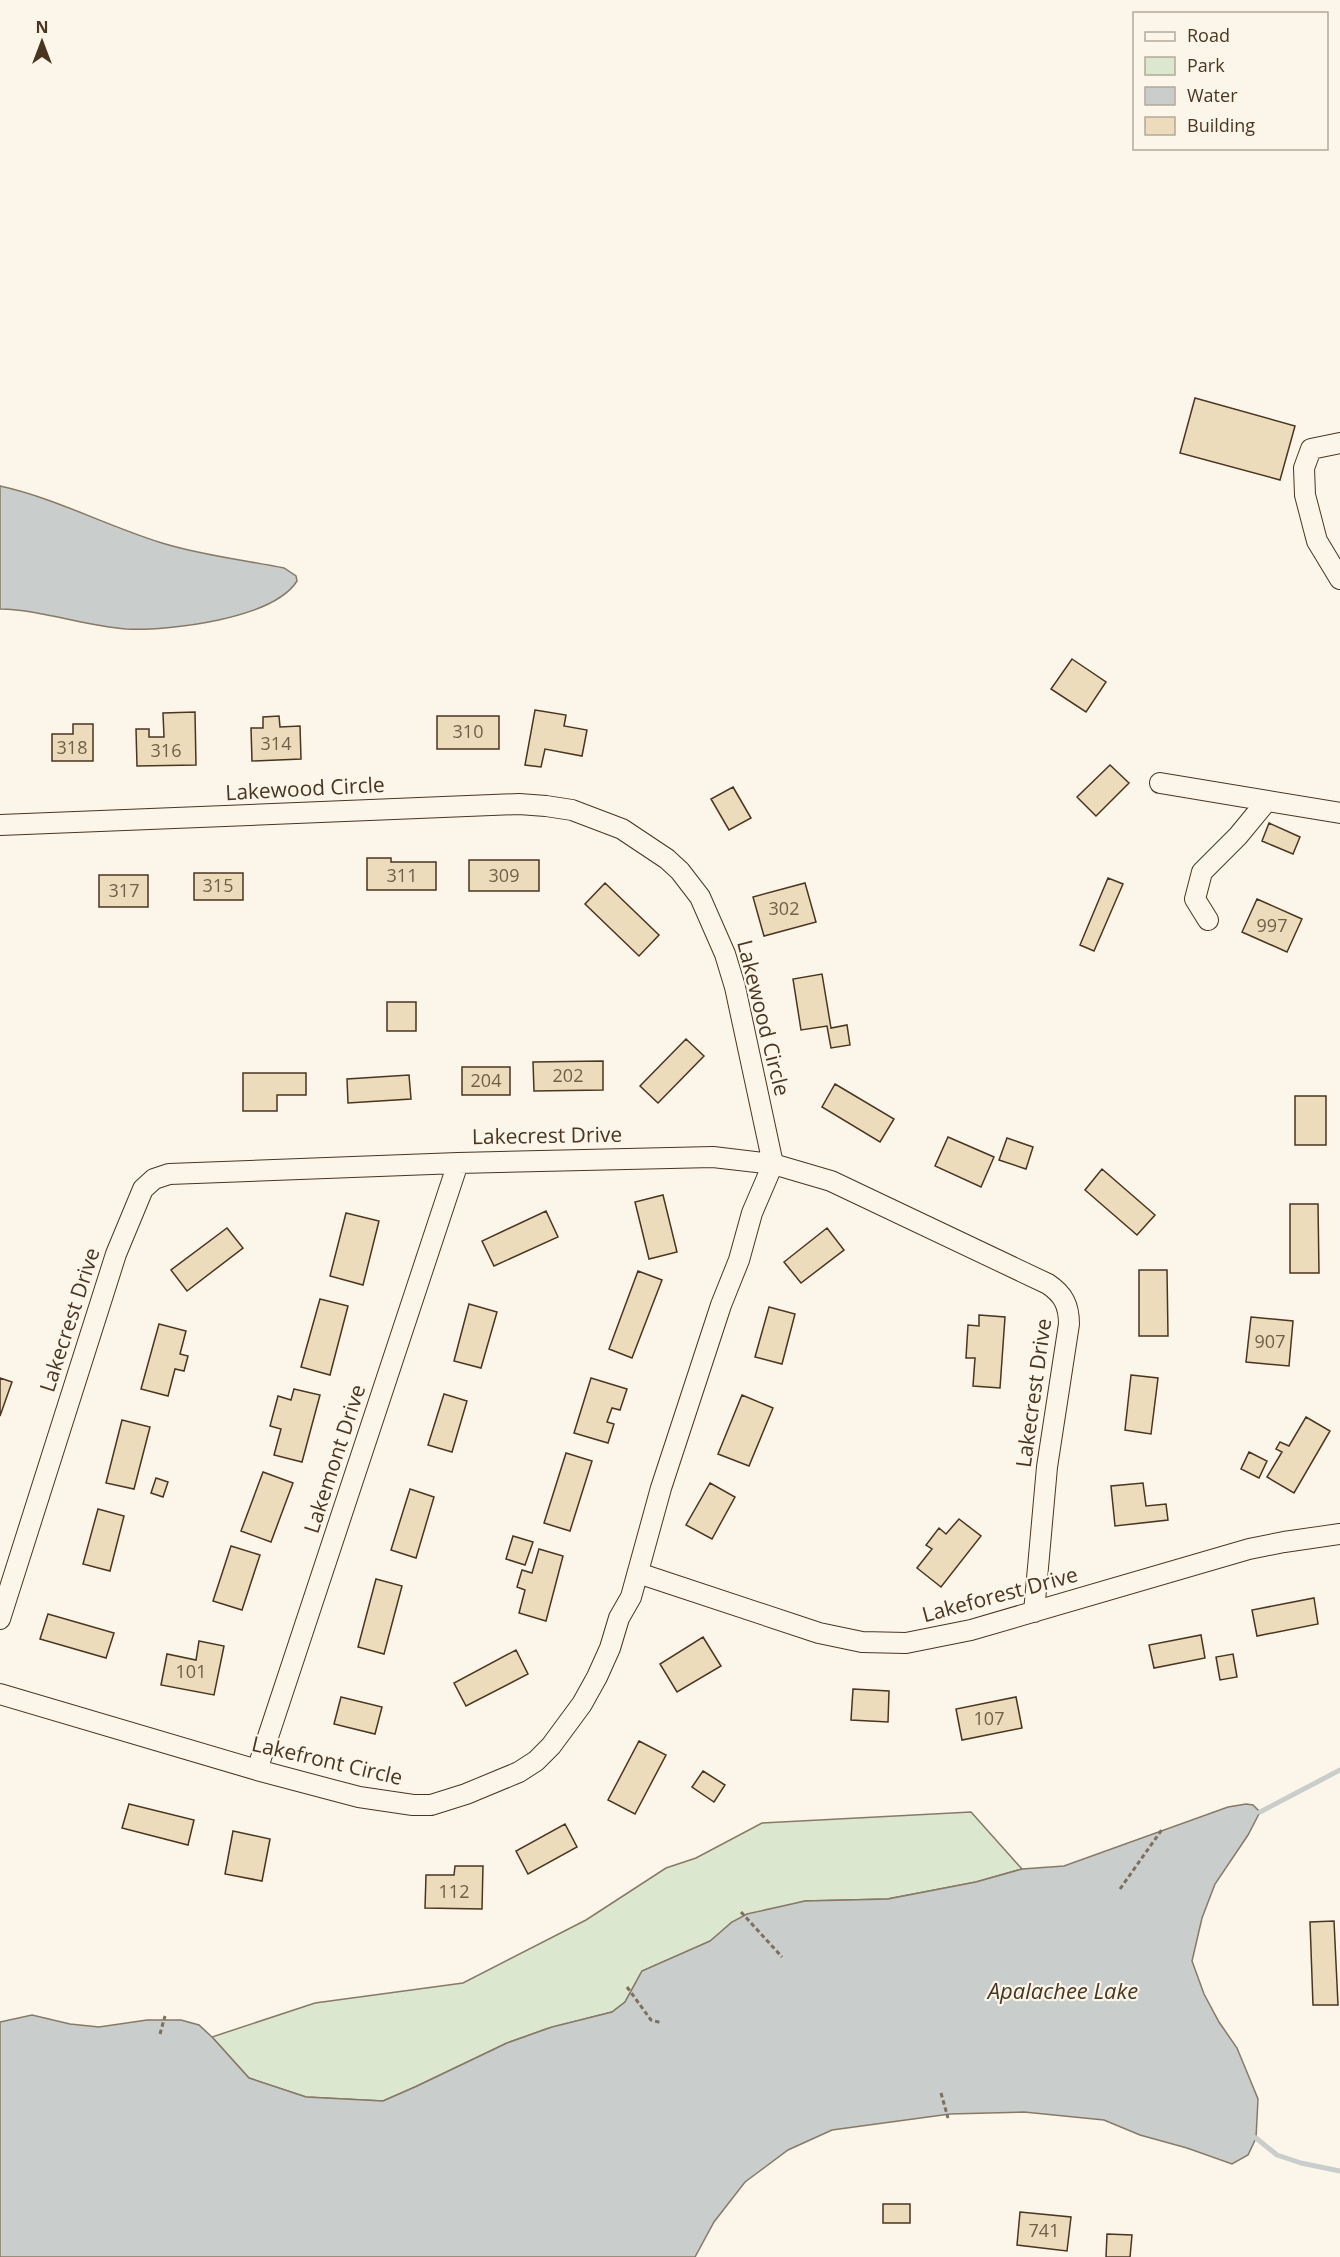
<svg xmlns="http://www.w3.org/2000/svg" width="1340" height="2257" viewBox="0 0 1340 2257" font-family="'Open Sans',sans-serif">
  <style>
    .green { fill: #dce7d0; stroke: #887966; stroke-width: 1.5 }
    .water { fill: #c9cecd; stroke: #887966; stroke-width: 1.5 }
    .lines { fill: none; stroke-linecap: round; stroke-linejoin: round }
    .stream { stroke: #c9cecd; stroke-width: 5 }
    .building { fill: #ecdcbc; stroke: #4a3520; stroke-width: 1.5 }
    .minor-casing { stroke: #4a3520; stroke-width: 22 }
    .path { stroke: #7f6f5c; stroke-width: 3; stroke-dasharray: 4.5 3; stroke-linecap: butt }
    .minor { stroke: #fbf6e9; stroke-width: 20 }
    .labels { text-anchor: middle; stroke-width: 4.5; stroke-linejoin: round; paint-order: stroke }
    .number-label { font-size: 18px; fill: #725f47 }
    .street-label { font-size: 21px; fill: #4a3520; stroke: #fbf6e9 }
    .water-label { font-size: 22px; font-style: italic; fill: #4a3520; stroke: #fbf6e9 }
  </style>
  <rect width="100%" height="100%" fill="#fbf6e9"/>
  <path class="green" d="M971 1812 1022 1869 976 1882 887 1899 805 1901 732 1922 711 1941 642 1971 625 2002 612 2012 546 2029 507 2043 415 2087 383 2101 306 2097 249 2078 212 2037 315 2003 463 1983 586 1920 666 1868 696 1858 762 1823Z"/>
  <path class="water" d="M0 486C55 498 107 526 162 543 200 555 244 560 284 568L296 576 297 581C273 619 169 631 126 629 84 626 43 610 0 609Z
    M1246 1804 1253 1805 1260 1812 1248 1835 1215 1884 1202 1918 1192 1961 1204 1994 1219 2022 1237 2048 1258 2099 1256 2138 1248 2155 1232 2164 1187 2148 1140 2135 1104 2120 1024 2112 950 2114 832 2130 788 2150 745 2182 714 2222 695 2257H0V2022L32 2015 70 2024 99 2027 147 2020H181L199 2025 212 2037 249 2078 306 2097 383 2101 415 2087 507 2043 552 2027 612 2012 625 2002 642 1971 710 1941 732 1922 747 1914 805 1901 888 1899 976 1882 1022 1869 1064 1866 1228 1807Z"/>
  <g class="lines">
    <path class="stream" d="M1260 1812 1340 1770
      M1256 2138 1277 2155 1301 2163 1340 2171"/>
  </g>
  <path class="building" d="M1195 398 1295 426 1280 480 1180 453Z
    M1072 659 1106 682 1086 712 1051 689Z
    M535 710 566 715 564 726 587 730 582 756 545 749 541 767 525 765Z
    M195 712 196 765 137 766 136 729H149V737H164L163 713Z
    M279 716 280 727 300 726 301 759 252 761 251 728H263V717Z
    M437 716H499V749H437Z
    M73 724H93V761H52V734H73Z
    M1110 765 1129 783 1096 816 1077 797Z
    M733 787 751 818 729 830 711 799Z
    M1269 823 1300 837 1293 854 1262 841Z
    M367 858H391V862H436V890H367Z
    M469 860H539V891H469Z
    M194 873H243V900H194Z
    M99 875H148V907H99Z
    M1108 878 1123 884 1094 951 1080 945Z
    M605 883 659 935 639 956 585 904Z
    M805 883 816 922 764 936 753 897Z
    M1257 899 1302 919 1287 952 1242 932Z
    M822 974 831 1028 847 1025 850 1045 831 1048 827 1026 801 1030 793 979Z
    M387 1002H416V1031H387Z
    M686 1039 704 1056 658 1103 640 1086Z
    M603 1061V1090L534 1091 533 1062Z
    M462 1067H510V1095H462Z
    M243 1073H306V1095H277V1111H243Z
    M409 1075 411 1099 348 1103 347 1079Z
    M835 1084 894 1119 880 1142 822 1107Z
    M1295 1096H1326V1145H1295Z
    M948 1137 994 1157 981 1187 935 1166Z
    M1007 1138 1033 1147 1026 1169 999 1160Z
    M1102 1169 1155 1215 1137 1235 1085 1190Z
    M663 1195 677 1252 649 1259 635 1202Z
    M1290 1204H1318L1319 1273H1290Z
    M546 1211 558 1237 494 1266 482 1241Z
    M346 1213 379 1221 363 1285 330 1276Z
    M227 1228 243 1248 187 1291 171 1270Z
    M827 1228 844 1250 801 1283 784 1262Z
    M1139 1270H1167L1168 1336H1139Z
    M638 1271 662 1280 632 1358 609 1349Z
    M320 1299 348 1306 330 1375 301 1367Z
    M469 1304 497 1312 481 1368 454 1361Z
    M769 1307 795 1314 782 1364 755 1357Z
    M979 1315 1005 1317 1000 1388 973 1386 975 1358H966L968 1325 979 1326Z
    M1251 1317 1293 1321 1289 1366 1246 1362Z
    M159 1324 186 1331 180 1354 188 1356 184 1371 175 1369 168 1396 141 1389Z
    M1131 1375 1158 1378 1151 1434 1125 1430Z
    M0 1378 12 1382 0 1416Z
    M591 1378 627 1389 620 1410 612 1408 607 1422 614 1424 608 1443 574 1433Z
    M294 1389 320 1395 302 1462 274 1455 281 1429 270 1426 278 1396 291 1400Z
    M444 1394 467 1401 452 1452 428 1445Z
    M742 1395 773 1408 749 1466 718 1454Z
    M1306 1417 1330 1431 1294 1493 1267 1477 1282 1452 1276 1449 1280 1442 1289 1446Z
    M122 1420 150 1427 134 1489 106 1483Z
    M1249 1452 1267 1461 1259 1478 1241 1469Z
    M566 1453 592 1461 570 1531 544 1523Z
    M263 1472 293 1483 271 1542 241 1531Z
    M156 1478 168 1482 163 1497 151 1493Z
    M710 1483 735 1497 712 1539 686 1525Z
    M1143 1483 1146 1506 1166 1504 1168 1520 1115 1526 1111 1486Z
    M410 1489 434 1497 416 1558 391 1550Z
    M98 1509 124 1516 110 1571 83 1564Z
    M959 1519 981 1536 941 1587 917 1568 932 1549 926 1545 939 1528 946 1534Z
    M513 1536 533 1542 525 1565 506 1559Z
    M231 1546 260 1555 242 1610 213 1601Z
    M539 1549 563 1556 546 1621 519 1613 525 1590 517 1587 522 1570 532 1573Z
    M376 1579 402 1586 384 1654 358 1647Z
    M1314 1598 1318 1624 1257 1636 1252 1610Z
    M48 1614 114 1633 106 1658 40 1639Z
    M1201 1635 1205 1658 1154 1668 1149 1645Z
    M703 1637 721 1666 677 1692 660 1664Z
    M199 1641 224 1646 214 1695 161 1685 167 1654 196 1660Z
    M516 1650 528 1674 466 1706 454 1683Z
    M1233 1654 1237 1677 1220 1680 1216 1657Z
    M853 1689 889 1691 888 1722 851 1720Z
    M341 1697 382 1707 375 1734 334 1724Z
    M1016 1697 1022 1728 962 1740 956 1709Z
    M639 1741 666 1755 635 1814 608 1800Z
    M703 1771 725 1785 714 1802 692 1787Z
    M129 1804 194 1820 188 1845 122 1828Z
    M565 1824 577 1847 528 1874 516 1851Z
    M233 1831 270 1839 262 1881 225 1874Z
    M455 1866H483L482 1909 425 1908 426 1875H454Z
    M1334 1921 1338 2005H1313L1310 1922Z
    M883 2204H910V2223H883Z
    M1020 2212 1071 2217 1067 2251 1017 2245Z
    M1107 2234 1132 2235 1130 2257H1106Z"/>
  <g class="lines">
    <defs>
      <path id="minor" d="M1340 443 1311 449 1304 468 1305 495 1317 541 1340 579
        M1160 783 1340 813
        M0 825 519 804 546 806 572 810 622 829 667 859 680 871 700 897 725 954 735 987 773 1164 752 1213 739 1260 721 1305 661 1488 631 1597 619 1618 610 1648 597 1677 582 1704 551 1746 536 1761 519 1772 466 1794 431 1805H413L359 1797 257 1770 0 1694
        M1208 920 1195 899 1202 872 1238 836 1266 802
        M638 1573 819 1633 862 1642 906 1643 971 1630 1249 1549 1284 1542 1340 1534
        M0 1619 116 1254 143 1189 154 1179 169 1174 458 1163 713 1157 773 1164 831 1181 1048 1284C1063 1294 1069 1305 1069 1324L1047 1467 1034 1612
        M257 1770 458 1163"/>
    </defs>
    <use href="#minor" class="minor-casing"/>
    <path class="path" d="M1120 1889 1163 1828
      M741 1912 782 1957
      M627 1987 651 2020 662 2023
      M160 2034 165 2016
      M941 2093 948 2118"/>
    <use href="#minor" class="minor"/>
  </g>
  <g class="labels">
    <g class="number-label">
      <text x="468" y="738">310</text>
      <text x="276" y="750">314</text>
      <text x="72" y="754">318</text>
      <text x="166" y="757">316</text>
      <text x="402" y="882">311</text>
      <text x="504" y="882">309</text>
      <text x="218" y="892">315</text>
      <text x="124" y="897">317</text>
      <text x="784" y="915">302</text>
      <text x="1272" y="932">997</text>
      <text x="568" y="1082">202</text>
      <text x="486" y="1087">204</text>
      <text x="1270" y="1348">907</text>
      <text x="191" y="1678">101</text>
      <text x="989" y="1725">107</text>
      <text x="454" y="1898">112</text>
      <text x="1044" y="2237">741</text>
    </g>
    <g class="street-label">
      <text transform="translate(305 789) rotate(-3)" y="7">Lakewood Circle</text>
      <text transform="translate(763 1018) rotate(76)" y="7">Lakewood Circle</text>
      <text transform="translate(547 1136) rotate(-1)" y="7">Lakecrest Drive</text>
      <text transform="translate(70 1320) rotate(-72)" y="7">Lakecrest Drive</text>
      <text transform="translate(1034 1393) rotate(-82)" y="7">Lakecrest Drive</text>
      <text transform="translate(335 1459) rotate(-72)" y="7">Lakemont Drive</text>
      <text transform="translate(1000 1595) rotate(-15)" y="7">Lakeforest Drive</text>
      <text transform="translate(327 1761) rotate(13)" y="7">Lakefront Circle</text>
    </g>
    <g class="water-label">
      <text x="1063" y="1999">Apalachee Lake</text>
    </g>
  </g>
  <rect x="1133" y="12" width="195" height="138" fill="#fbf6e9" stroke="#b4a999" stroke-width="1.5"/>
  <rect x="1145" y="32" width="30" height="9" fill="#fbf6e9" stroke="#b4a999" stroke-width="1.5"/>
  <text x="1187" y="42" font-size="18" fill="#4a3520">Road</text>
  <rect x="1145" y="57" width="30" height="18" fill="#dce7d0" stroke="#b4a999" stroke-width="1.5"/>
  <text x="1187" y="72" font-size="18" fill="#4a3520">Park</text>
  <rect x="1145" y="87" width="30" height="18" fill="#c9cecd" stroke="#b4a999" stroke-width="1.5"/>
  <text x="1187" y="102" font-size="18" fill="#4a3520">Water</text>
  <rect x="1145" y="117" width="30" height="18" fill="#ecdcbc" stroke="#b4a999" stroke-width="1.5"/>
  <text x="1187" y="132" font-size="18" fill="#4a3520">Building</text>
  <g transform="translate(42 42)" stroke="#fbf6e9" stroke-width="4.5" paint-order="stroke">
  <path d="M0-4.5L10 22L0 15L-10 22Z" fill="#4a3520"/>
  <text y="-9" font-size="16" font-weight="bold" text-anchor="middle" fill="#4a3520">N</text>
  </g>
</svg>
